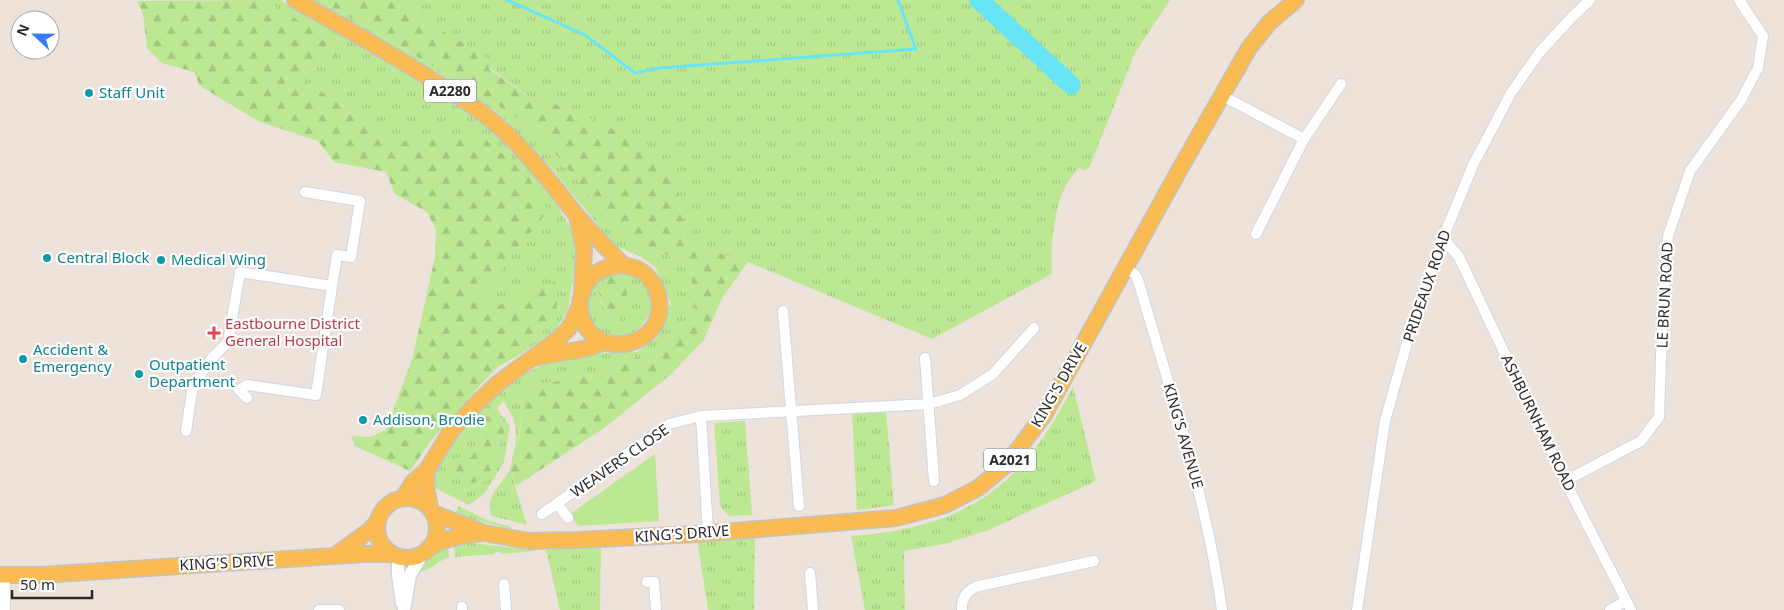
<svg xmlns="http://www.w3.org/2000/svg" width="1784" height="610" viewBox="0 0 1784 610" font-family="'Noto Sans',sans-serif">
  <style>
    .grass { fill: url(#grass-tufts); fill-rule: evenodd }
    .forest { fill: url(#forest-firs) }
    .park { fill: #bce894 }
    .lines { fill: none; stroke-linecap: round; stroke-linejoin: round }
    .stream { stroke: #67e5f7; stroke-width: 3 }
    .river { stroke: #67e5f7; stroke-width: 19 }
    .minor-casing { stroke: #d0d7e4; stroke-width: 12 }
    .tertiary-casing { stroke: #d0d7e4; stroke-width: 15 }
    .primary-casing { stroke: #c3c3c3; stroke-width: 18 }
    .minor { stroke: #fff; stroke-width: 10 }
    .tertiary { stroke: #fff; stroke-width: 12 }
    .primary { stroke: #fabb53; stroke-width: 15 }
    .culture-dot { fill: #0f9aa8; stroke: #fff; stroke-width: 2 }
    .health-dot { fill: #e0444e; stroke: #fff; stroke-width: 2 }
    .labels { text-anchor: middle; stroke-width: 4.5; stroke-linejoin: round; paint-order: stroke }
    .shield { fill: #fff; stroke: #6a6a6a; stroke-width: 1 }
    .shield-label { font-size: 14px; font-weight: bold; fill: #2a2a2a }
    .culture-label { font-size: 15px; fill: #0d838f; stroke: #fff; text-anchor: start }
    .street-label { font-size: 15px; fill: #2a2a2a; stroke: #fff }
    .health-label { font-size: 15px; fill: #be3a42; stroke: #fff; text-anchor: start }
  </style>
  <defs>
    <pattern id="grass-tufts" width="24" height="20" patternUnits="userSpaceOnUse" patternTransform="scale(1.25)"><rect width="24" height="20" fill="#bce894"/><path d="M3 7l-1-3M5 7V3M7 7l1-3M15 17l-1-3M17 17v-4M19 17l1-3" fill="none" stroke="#a2c780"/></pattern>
    <pattern id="forest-firs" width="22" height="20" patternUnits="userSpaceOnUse" patternTransform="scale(1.25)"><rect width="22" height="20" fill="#bce894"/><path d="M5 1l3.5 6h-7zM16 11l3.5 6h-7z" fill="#a2c780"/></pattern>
  </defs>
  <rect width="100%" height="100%" fill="#ede3db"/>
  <path class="grass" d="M265 0H280L390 61 453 100 494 132 536 175 549 192 573 232 576 258 568 310 555 330 521 354 553 321 493 308 483 296 506 263 415 141H384L338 103 297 77 316 68Z
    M309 0H321L468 87 536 130 624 238 689 264 695 308 650 366 608 368 596 374 541 384 521 397 522 411 517 450 510 470 527 525 492 516C484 497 500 486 509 471 512 466 512 458 514 452 518 430 517 420 503 401L497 409 510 426 504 462 485 493 469 505 433 487 440 460 469 420 501 391 521 376 546 363 577 356 621 351 637 352 658 337 671 303 656 268 640 256 615 246 553 170 500 115 461 86ZM481 417 487 481 457 458 472 457 481 432Z
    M400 0H1170L1135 53 1090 166 1085 171 1079 168C1075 173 1070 178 1067 184 1054 205 1050 249 1052 274L932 339 748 262 685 243 683 220 679 208V183L574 110 528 96 420 17Z
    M625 270C630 273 637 275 642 279 675 310 619 363 591 320 579 303 590 290 600 275ZM599 295 623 303 619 305 609 327V312L602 305Z
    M1073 387 1096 481 986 531 944 544 904 551 905 610H865L851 536C967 527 1020 489 1073 387Z
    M886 411 894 505 857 510 852 413Z
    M745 421 752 515 729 516 720 506 714 423Z
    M458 506 487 520 511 527V529L455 515Z
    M754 536 755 542 754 610H708L697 539Z
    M463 542 515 548H534L535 551 501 554 500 552H495V554L455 557 454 543Z
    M448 544 449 557C436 562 430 572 417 572L430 556Z
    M601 545 600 610H560L546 550Z"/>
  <path class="forest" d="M265 0 331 41 337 56 298 77 338 103 384 141H415L481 136 528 175 548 211 506 263 483 296 493 308 555 281 558 302 553 321 521 354 499 366 481 384 430 442 410 471 355 446 351 436 370 437 386 430 413 356 435 257 436 230 427 212 395 194 386 172 334 162 318 141 258 121 200 86 194 72 162 63 147 48 143 14 137 1Z
    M321 0H400L420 17 487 58 489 69 528 96 574 110 649 147 659 159 664 173 679 183V208L683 220 685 243 748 262 721 300 704 340 670 375 607 426 516 486 510 470 517 450 520 432 522 411 521 397 541 384 596 374 608 368 623 366 632 355 651 365 695 308 689 264 624 238 536 130 468 87Z
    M614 277C630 281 632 297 619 306L620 324 609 327V312C598 301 592 279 614 277Z
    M501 416 505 432 487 481 469 483 449 476 457 457H472L481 432V417Z"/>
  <path class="park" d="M655 454 659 521 578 526 570 514Z"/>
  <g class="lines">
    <path class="stream" d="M507 0 585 35 635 73 660 68 916 49 898 0"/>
    <path class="river" d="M979 0 1071 85"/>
    <defs>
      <path id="minor" d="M1221 95 1304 139
        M305 192 360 201 351 257 337 255 332 286
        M1256 234 1304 139 1341 84
        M1443 238 1459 257 1565 481 1631 610
        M1126 269 1135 274 1139 283C1170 391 1207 499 1222 610
        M783 311 799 506
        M925 358 934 481
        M701 416 708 533
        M186 431 193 385 212 358 228 342 240 272 332 286 316 395 247 385 239 390 247 398
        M1565 481 1641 441 1659 417 1663 300 1668 236 1690 171 1741 100 1758 68 1763 36 1739 0
        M558 505 568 518
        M542 514 669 424 701 416 929 404 960 395 993 374 1034 328
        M810 573 813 610
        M5 575V610
        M647 582H654L656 610
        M504 584 506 610
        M462 607V610
        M319 610H339
        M962 610C961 599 966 592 975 587L1094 561
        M1357 610 1385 421 1412 325 1443 238 1473 165 1511 93 1539 53 1572 17 1590 0
        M1610 610 1626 601"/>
      <path id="tertiary" d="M398 556V575L402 603
        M404 610 410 575 423 553"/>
      <path id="primary" d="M295 0C340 25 385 50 429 78 456 94 483 111 506 133 530 156 550 181 570 207 585 227 604 245 621 263 625 267 630 266 635 268 648 273 657 286 659 299 667 345 599 363 582 319 576 302 583 282 598 272 605 267 614 266 623 265
        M577 216 584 249 582 291
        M533 358 588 348 605 342
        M427 470 426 487 430 508
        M403 498 414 481 427 470 451 431 472 408 497 384 558 339 569 328 580 306
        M377 528a30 30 0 1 1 60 0a30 30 0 1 1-60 0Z
        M433 513 484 533 529 541 578 540 697 534 896 518 945 505 978 488 1007 464 1044 415 1181 167 1249 48 1269 23 1296 0
        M428 549C444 537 464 536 482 533
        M336 555 370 530 378 521
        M0 575H41L365 554H392"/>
    </defs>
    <use href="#minor" class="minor-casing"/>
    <use href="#tertiary" class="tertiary-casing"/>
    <use href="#primary" class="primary-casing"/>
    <use href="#minor" class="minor"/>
    <use href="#tertiary" class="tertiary"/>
    <use href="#primary" class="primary"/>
  </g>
  <g class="culture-dot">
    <circle cx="89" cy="93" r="5"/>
    <circle cx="47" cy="258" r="5"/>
    <circle cx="161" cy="260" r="5"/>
    <circle cx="23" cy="359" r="5"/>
    <circle cx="139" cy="374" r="5"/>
    <circle cx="363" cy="420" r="5"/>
  </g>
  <path class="health-dot" d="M211.5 325.5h5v5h5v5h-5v5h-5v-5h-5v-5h5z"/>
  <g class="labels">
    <g class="shield">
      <rect x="424" y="79.5" width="52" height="23" rx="4"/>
      <rect x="984" y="448.5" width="52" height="23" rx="4"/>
    </g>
    <g class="shield-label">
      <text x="450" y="96">A2280</text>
      <text x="1010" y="465">A2021</text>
    </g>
    <g class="culture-label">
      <text x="99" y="98">Staff Unit</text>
      <text x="57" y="263">Central Block</text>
      <text x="171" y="265">Medical Wing</text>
      <text x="33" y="355">Accident &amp;<tspan x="33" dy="17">Emergency</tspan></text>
      <text x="149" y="370">Outpatient<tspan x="149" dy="17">Department</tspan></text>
      <text x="373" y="425">Addison, Brodie</text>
    </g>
    <g class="street-label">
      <text transform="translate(1427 286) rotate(-71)" y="5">PRIDEAUX ROAD</text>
      <text transform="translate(1665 295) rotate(-87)" y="5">LE BRUN ROAD</text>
      <text transform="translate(1059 385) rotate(-60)" y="5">KING'S DRIVE</text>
      <text transform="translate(1538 423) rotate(64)" y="5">ASHBURNHAM ROAD</text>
      <text transform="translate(1183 436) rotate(74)" y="5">KING'S AVENUE</text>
      <text transform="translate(620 461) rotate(-35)" y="5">WEAVERS CLOSE</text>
      <text transform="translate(682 534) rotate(-4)" y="5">KING'S DRIVE</text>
      <text transform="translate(227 563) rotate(-3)" y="5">KING'S DRIVE</text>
    </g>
    <g class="health-label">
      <text x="225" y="329">Eastbourne District<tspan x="225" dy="17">General Hospital</tspan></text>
    </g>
  </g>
  <g transform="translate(35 35) rotate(292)"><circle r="24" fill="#ffffff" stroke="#aaaaaa"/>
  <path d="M0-4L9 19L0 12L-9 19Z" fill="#3678ff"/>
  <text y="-8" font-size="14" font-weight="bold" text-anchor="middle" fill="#2a2a2a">N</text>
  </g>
  <path d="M12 590v8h80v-8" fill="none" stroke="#2a2a2a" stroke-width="2.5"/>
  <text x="20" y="590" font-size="15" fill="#2a2a2a" stroke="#ffffff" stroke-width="4" paint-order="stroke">50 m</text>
</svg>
